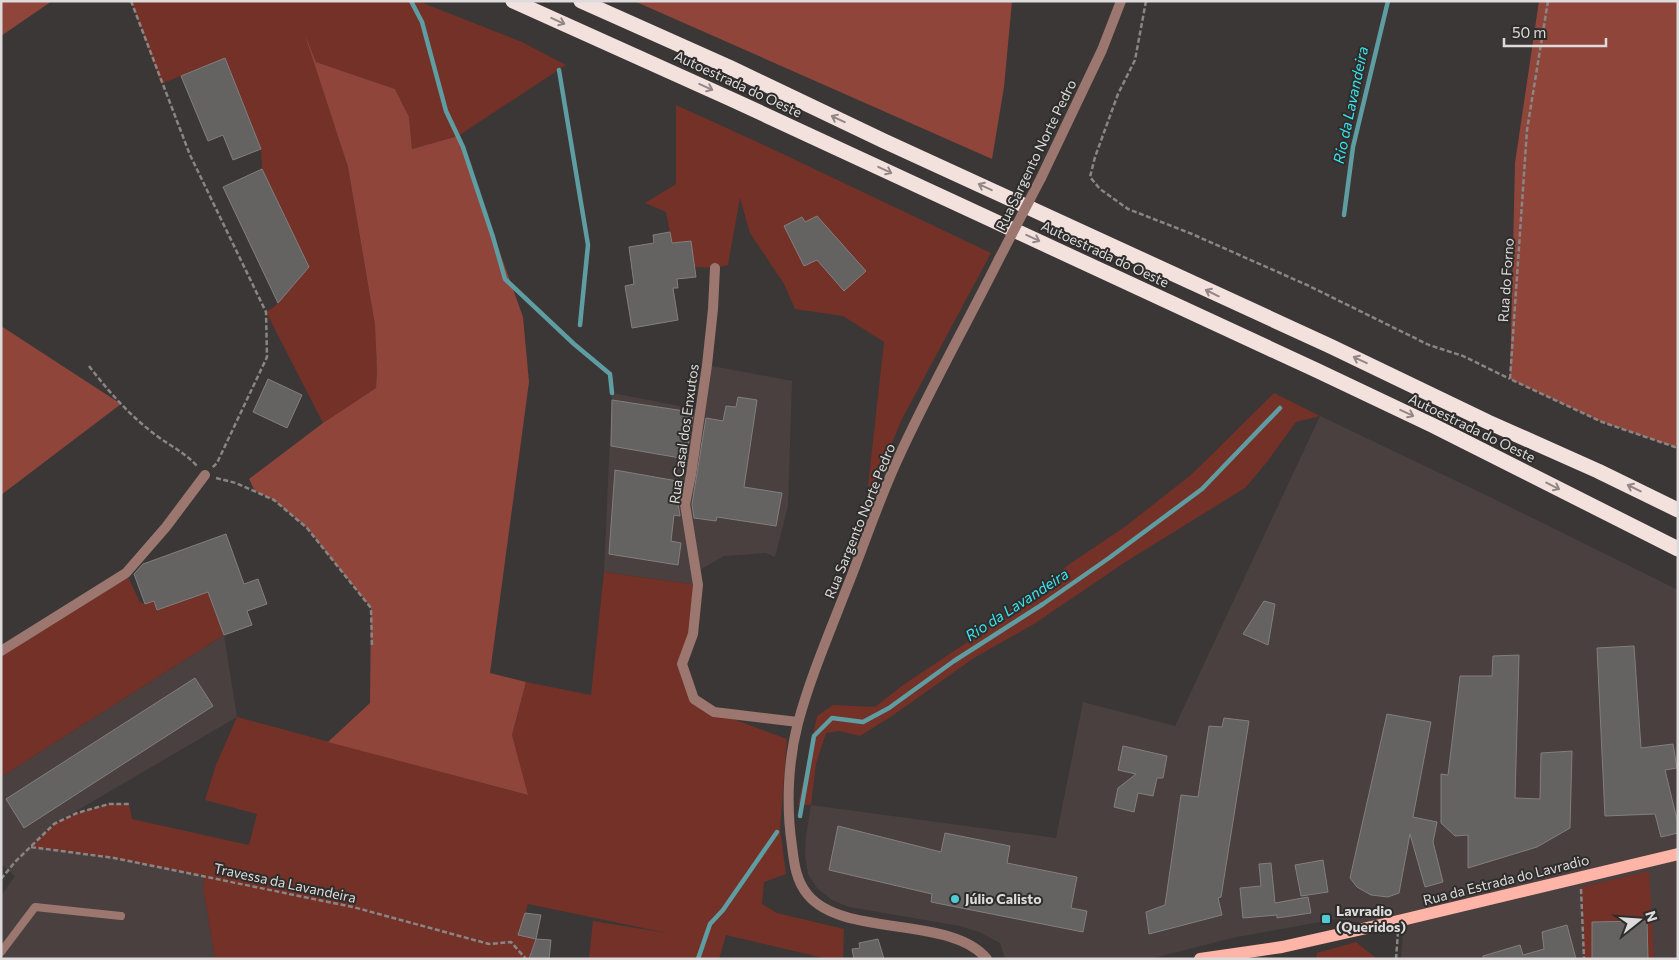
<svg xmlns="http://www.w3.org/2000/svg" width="1679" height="960" viewBox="0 0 1679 960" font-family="Commissioner,sans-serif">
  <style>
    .built { fill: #4a403f }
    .green { fill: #733128 }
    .forest { fill: #90453a }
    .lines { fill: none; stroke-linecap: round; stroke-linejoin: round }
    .stream { stroke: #5e9da2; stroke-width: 4.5 }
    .building { fill: #656262; stroke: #827f7e }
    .path { stroke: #888685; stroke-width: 2.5; stroke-dasharray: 5 2.5; stroke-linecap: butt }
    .service { stroke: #9b7770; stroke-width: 8 }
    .minor { stroke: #9b7770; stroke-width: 10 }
    .tertiary { stroke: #9b7770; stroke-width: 10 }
    .primary { stroke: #feb4a7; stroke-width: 12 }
    .motorway { stroke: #f3e1de; stroke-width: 15 }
    .tertiary-bridge { stroke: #9b7770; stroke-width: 10 }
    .oneway { stroke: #918785 }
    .poi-dot { fill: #51ccd4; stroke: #2f2d2c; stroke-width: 2 }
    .labels { text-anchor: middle; stroke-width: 4; stroke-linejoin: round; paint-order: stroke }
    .street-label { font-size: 14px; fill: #dddbdb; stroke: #2f2d2c }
    .poi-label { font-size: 14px; font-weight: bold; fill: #dddbdb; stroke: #2f2d2c; text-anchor: start }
    .water-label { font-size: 15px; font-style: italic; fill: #37e6f1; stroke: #2f2d2c }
  </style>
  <rect width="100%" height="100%" fill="#3a3736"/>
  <path class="built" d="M707 365 792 381 788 506 775 557 766 553 724 556 701 569 698 585 604 572 612 393 700 410Z
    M1320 416 1490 497 1678 590V959H1401L1403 929 1337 919 1232 938 1150 959H1005L1000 943 979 932 960 926 849 907 832 900 817 888 808 874 805 855 806 836 811 805 1056 838 1083 702 1175 726Z
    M224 635 237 717 54 824 31 846 114 858 205 876 203 887 215 959H1V896L15 876 1 864V777Z"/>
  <path class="green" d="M131 1H418L522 42 566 65 458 136 412 149 409 117 395 89 316 62 309 45 348 167 375 325 377 372 376 388 323 423 266 312 275 306 309 267 262 169 261 149 224 58 161 84Z
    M676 105 766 146 991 253 902 419 873 488 868 486 884 342 843 316 795 309 784 284 750 233 740 198 728 265 715 268 694 267 691 241 672 243 666 212 645 203 676 184Z
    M1274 393 1320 416 1296 422 1267 462 1245 488 1127 561 1034 624 974 658 892 716 860 736 840 731 826 733 816 764 811 805H798L817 716 833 705 875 707 903 685 969 641 1071 563 1126 526 1192 474Z
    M604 572 698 585 682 664 694 699 714 712 787 739 780 829 786 874 764 882 762 904 777 913 844 929 843 959H828L726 935 719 959 589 958 593 921 667 933 528 904 519 935 536 939 529 957 532 959H215L203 887 205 876 114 858 31 847 54 824 77 813 109 804H129L132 819 249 845 257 814 205 800 216 765 237 717 527 795 512 735 526 682 591 695Z
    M126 573 140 602 145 604 154 601 157 610 208 592 224 635 1 777V651Z
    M1649 871 1654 959H1584L1581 887Z
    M1356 942 1377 959H1316L1317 953Z"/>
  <path class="forest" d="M1 1H52L1 36Z
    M634 1H1012L1004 87 992 159Z
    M1539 1H1678V444L1675 447 1602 422 1510 379 1515 163Z
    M305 35 316 62 395 89 409 117 412 149 458 136 523 317 529 382 490 673 526 682 512 735 528 795 328 742 370 703 371 608 307 528 274 500 255 491 249 479 323 423 376 388 377 372 375 325 348 167Z
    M1 326 121 404 1 495Z"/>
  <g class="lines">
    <path class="stream" d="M411 1 422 22 446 111 463 147 493 237 505 279 574 344 610 374 612 393
      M559 70 588 245 580 325
      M1344 215 1353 147 1388 1
      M800 816 814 736 832 718 863 722 889 708 954 661 1043 604 1109 558 1202 489 1280 408
      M698 959 710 924 723 910 777 832"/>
  </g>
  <path class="building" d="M225 58 261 149 233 160 223 135 208 141 181 76Z
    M262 169 309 267 278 303 223 187Z
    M817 216 866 271 844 291 817 260 804 266 784 226 802 217 805 222Z
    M670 232 672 243 691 241 696 277 677 279 678 288H673L678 320 632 328 625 286 634 284 629 247 654 243 653 235Z
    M268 379 302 395 287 428 253 412Z
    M738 397 757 400 744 487 782 493 776 526 717 517 716 521 694 518 692 504 706 418 723 421 726 406 736 407Z
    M612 400 691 412V415H693L686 459 611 446Z
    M615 470 683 482 678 503 680 516 674 515 671 541 681 543 678 565 609 554Z
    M226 534 244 584 258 579 267 604 247 611 252 625 224 635 208 592 157 610 154 601 145 604 134 574 143 564Z
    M1264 601 1275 604 1268 645 1243 634Z
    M1634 646 1641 748 1673 744 1677 768 1665 770 1678 824V833L1661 837 1655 814 1605 816 1597 648Z
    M1519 655 1515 798 1540 799 1541 753 1572 751 1570 828 1537 847 1468 868V835L1455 836 1441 823V774L1448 775 1460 676H1492L1493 656Z
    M195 678 213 706 24 828 6 799Z
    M1387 714 1431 722 1413 817 1437 822 1433 842 1443 882 1425 887 1410 834 1399 893 1388 897 1371 895 1357 887 1350 878Z
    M1224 718 1249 721 1221 897 1218 898 1222 915 1149 934 1146 912 1165 905 1181 795 1198 797 1209 726 1222 727Z
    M1123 746 1167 756 1163 778H1157L1153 796 1138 793 1134 812 1114 807 1118 788 1136 774 1118 770Z
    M838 826 941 852 945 833 1010 846 1007 863 1077 877 1071 908 1087 911 1083 932 931 902 932 894 829 870Z
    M1323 860 1328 892 1301 896 1295 865Z
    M1271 863 1275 903 1308 897 1311 913 1277 918V915L1243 918 1240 888 1261 886 1259 864Z
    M525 913 541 915 536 939 518 935Z
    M1647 921 1648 959H1592V922Z
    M1567 925 1576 959H1483V956L1520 945 1523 955 1544 949 1542 932Z
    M536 939 551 940 549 959H529Z
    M878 939 884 959H854L852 949 860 948 859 943Z"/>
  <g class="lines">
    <path class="path" d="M131 1 190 155 266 312 267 357 217 463 212 468
      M1146 1 1135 60 1118 94 1095 157 1090 177 1100 189 1128 209 1192 234 1307 285 1429 345 1463 356 1510 379
      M1548 1 1527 130 1510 379 1602 422 1675 447 1678 444
      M89 366C109 392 130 416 157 436 172 447 184 452 197 466
      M216 478 236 483 274 500 307 528 371 608 372 646
      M31 847 114 858 353 907 489 944 511 942 526 959
      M1 879 15 862 54 824 77 813 109 804H129
      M1581 889 1584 959
      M1396 959 1398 932"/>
    <path class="service" d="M1 952 35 907 121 916"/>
    <path class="minor" d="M715 268 713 309 707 365 691 475 685 504 698 585 693 634 682 664 694 699 714 712 798 722
      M1 651 126 573 166 527 205 475"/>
    <path class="tertiary" d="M1041 178 1102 50 1121 1
      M987 959C951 915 844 938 808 895 796 881 794 863 792 846 786 806 788 761 798 723 810 678 829 634 846 590 863 548 877 505 896 463 927 394 965 327 999 259"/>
    <path class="primary" d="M1200 959 1282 947 1398 921 1678 854"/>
    <path class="motorway" d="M513 1 733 100 1316 370 1434 426 1678 549
      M581 1 729 67 884 141 1330 346 1488 422 1598 471 1678 510"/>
    <path class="tertiary-bridge" d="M999 259 1041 178"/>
  </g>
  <defs><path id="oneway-shaft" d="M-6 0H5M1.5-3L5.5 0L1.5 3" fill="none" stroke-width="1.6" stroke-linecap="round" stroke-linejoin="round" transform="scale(1.25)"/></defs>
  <g class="oneway">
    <use href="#oneway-shaft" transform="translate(558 21) rotate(24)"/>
    <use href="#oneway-shaft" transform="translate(706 87) rotate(24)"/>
    <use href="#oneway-shaft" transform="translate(838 119) rotate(-155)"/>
    <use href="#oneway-shaft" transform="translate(885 170) rotate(25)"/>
    <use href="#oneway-shaft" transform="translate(985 187) rotate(-155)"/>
    <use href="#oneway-shaft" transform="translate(1033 238) rotate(25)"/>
    <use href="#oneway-shaft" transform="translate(1212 293) rotate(-154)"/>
    <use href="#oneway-shaft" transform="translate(1360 360) rotate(-155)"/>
    <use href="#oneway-shaft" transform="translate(1407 413) rotate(25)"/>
    <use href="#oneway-shaft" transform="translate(1553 486) rotate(27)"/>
    <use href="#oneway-shaft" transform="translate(1634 488) rotate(-154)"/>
  </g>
  <g class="poi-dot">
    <circle cx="955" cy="899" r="5"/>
    <rect x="1321" y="914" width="10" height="10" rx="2.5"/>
  </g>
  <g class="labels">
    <g class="street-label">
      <text transform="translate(738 84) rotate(25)" y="5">Autoestrada do Oeste</text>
      <text transform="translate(1036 155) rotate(-64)" y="5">Rua Sargento Norte Pedro</text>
      <text transform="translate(1105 254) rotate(25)" y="5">Autoestrada do Oeste</text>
      <text transform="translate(1506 280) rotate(-86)" y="5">Rua do Forno</text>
      <text transform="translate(1472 428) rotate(26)" y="5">Autoestrada do Oeste</text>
      <text transform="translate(684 434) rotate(-82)" y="5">Rua Casal dos Enxutos</text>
      <text transform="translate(860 521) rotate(-68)" y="5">Rua Sargento Norte Pedro</text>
      <text transform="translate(1506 880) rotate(-14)" y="5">Rua da Estrada do Lavradio</text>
      <text transform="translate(285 883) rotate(12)" y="5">Travessa da Lavandeira</text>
    </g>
    <g class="poi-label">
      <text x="965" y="904">Júlio Calisto</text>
      <text x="1336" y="916">Lavradio<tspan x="1336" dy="16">(Queridos)</tspan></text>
    </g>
    <g class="water-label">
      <text transform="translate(1351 105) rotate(-78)" y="5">Rio da Lavandeira</text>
      <text transform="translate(1017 605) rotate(-33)" y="5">Rio da Lavandeira</text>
    </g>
  </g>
  <rect width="1679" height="960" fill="none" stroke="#dddbdb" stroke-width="5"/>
  <g transform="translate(1639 920) rotate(73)" stroke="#2f2d2c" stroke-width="4" paint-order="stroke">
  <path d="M0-4L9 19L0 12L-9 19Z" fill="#dddbdb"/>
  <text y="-8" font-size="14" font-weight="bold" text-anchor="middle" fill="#dddbdb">N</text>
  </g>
  <path d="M1504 38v8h102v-8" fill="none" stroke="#dddbdb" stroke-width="2.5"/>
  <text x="1512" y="38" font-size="15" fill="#dddbdb" stroke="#2f2d2c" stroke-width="4" paint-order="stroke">50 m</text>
</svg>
